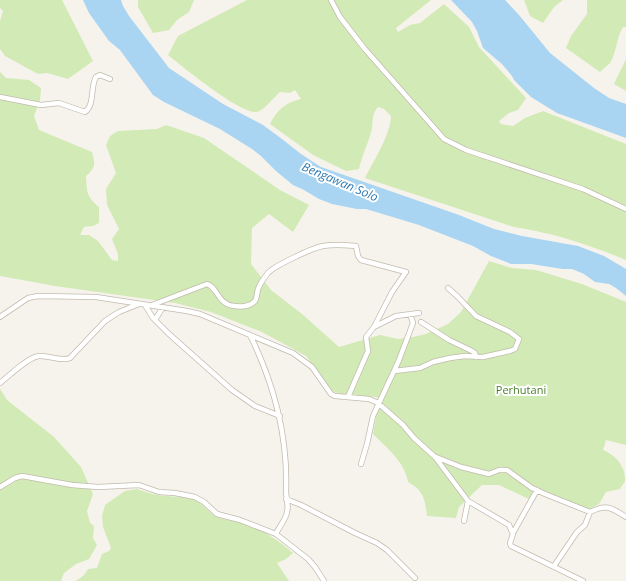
<svg xmlns="http://www.w3.org/2000/svg" width="626" height="581" viewBox="0 0 626 581" font-family="'Open Sans',sans-serif">
  <style>
    .green { fill: #d2eab5 }
    .water { fill: #a9d4f2 }
    .lines { fill: none; stroke-linecap: round; stroke-linejoin: round }
    .minor-casing { stroke: #c2bbae; stroke-width: 6 }
    .minor { stroke: #fff; stroke-width: 4.5 }
    .labels { text-anchor: middle; stroke-width: 4; stroke-linejoin: round; paint-order: stroke }
    .park-label { font-size: 11px; fill: #4a7f2a; stroke: #fff }
    .water-label { font-size: 12px; font-style: italic; fill: #2e7ab2; stroke: #fff }
  </style>
  <rect width="100%" height="100%" fill="#f6f3ec"/>
  <path class="green" d="M0 0H62L93 61 68 79 47 73 38 74 5 56 0 49V21L3 11 0 8Z
    M138 0H194L189 12 177 20 169 30 153 33 138 7Z
    M247 0H431L396 28 398 32 410 25 420 23 444 4 469 27 479 47 526 98 518 110 509 113 499 121 501 124 513 126 525 118 543 111 626 144V260C590 245 553 233 514 227L365 178C374 160 390 136 391 116L384 109 378 107C372 114 373 120 372 128 369 142 362 155 359 169L346 171 313 155 270 124C276 111 286 102 301 99L295 90 290 93 280 92C274 97 263 112 256 112 239 113 183 67 168 55L178 36Z
    M524 0H563L554 7 543 23 530 16Z
    M587 0H626V27H623C616 38 617 52 610 63 607 66 603 69 600 72L566 48 571 36 587 14Z
    M626 59V91L614 84Z
    M0 72 6 78 29 80 41 88 40 100 34 116 39 130 92 152C95 163 96 168 86 176 87 192 86 196 99 207V223L93 226 84 227 80 235H89L98 241 112 260 118 261V254L112 239 119 229 107 205 106 189 116 173 106 145 110 136 118 131 157 129 166 125 204 138 280 190 309 205 293 232 269 214 252 228 251 264 271 290 302 314 339 347 380 335 398 339 413 337 426 334 448 324 461 312 489 261 512 268 536 270 582 284 626 302V445L606 440 603 450C615 455 626 466 625 481 624 484 621 486 620 489L606 492 599 504 589 509 550 494 537 488 529 499 499 485H482L459 507 456 518 427 516C425 499 424 491 408 482 405 462 386 447 373 434L377 413 382 401 376 397 341 394 332 391 306 356 262 332 211 312 175 303 55 286 0 276Z
    M0 389 7 400 54 437 81 467 93 494 87 511 90 523 94 526 93 538 97 545 89 559 76 564 64 573 61 581H0Z
    M137 489C144 491 151 494 158 495 170 497 183 496 195 500 204 504 210 515 220 518 226 520 234 520 241 522 260 528 278 540 293 553L286 559 277 563 289 581H76L84 575 88 569 97 568 102 554 109 551 111 548 103 527 102 516 105 505 125 491Z"/>
  <path class="water" d="M83 0H121L123 6 129 16 169 68 223 104 263 125 282 139 301 154 321 167 459 215 494 229 522 236 578 246 604 256 626 269V296L616 288 609 284 595 282 584 274 572 269H563L531 264H511L491 256 473 246 419 225 366 209H357L332 204 319 199 304 190 293 185 276 171 261 156 252 149 220 129 164 102 153 95 120 50 109 41 89 13Z
    M451 0H505L519 15 550 53 594 88 609 98 626 104V138L557 113 531 97 514 80 512 76 502 64 483 48 477 31 472 22Z"/>
  <g class="lines">
    <defs>
      <path id="minor" d="M331 0 340 17 364 48 444 139 466 150 583 189 626 209
        M0 97 41 105 59 103 85 112C95 105 90 87 96 77L100 75 110 79
        M145 305 153 318 169 334 232 390 255 406 280 416
        M152 305 207 284C218 287 217 304 234 306 241 307 250 306 255 301 257 298 257 293 258 289 260 284 264 278 268 273 274 266 312 248 323 246 333 244 346 245 356 246L358 256 361 260 406 272 392 292 374 327 366 337 368 351 348 397
        M0 317 28 298 38 296 96 297 187 311 200 314 293 353 312 367 331 394 335 396 369 399 378 403 403 425 414 438 435 457 468 501 509 525 513 534 510 543 511 546 583 581
        M155 320 163 307
        M421 322 449 340 472 351 475 353 476 357
        M376 326 396 316 419 313
        M250 335C274 384 288 436 286 491 286 498 289 505 287 512 286 520 279 526 276 534
        M394 371 399 360 413 323 410 314
        M0 383C9 376 28 357 39 356 49 355 61 362 70 358L105 321 119 312 139 304
        M436 457 461 467 489 474 499 470H507L532 488 545 494 590 512C606 504 611 507 626 517
        M361 464 367 444 373 416 394 371 420 368 433 362 450 358 465 356 483 357 510 351 515 349 519 339 510 332 476 316 458 297 448 288
        M0 487 15 478 22 476 72 485 98 487 139 485 159 492 175 493 195 497 204 502 217 514 240 520 276 534 308 559 315 567 324 581
        M286 499 301 505 355 533 377 543 387 550 415 578
        M464 521 468 501
        M513 533 537 490
        M554 566 577 532 585 525 590 512"/>
    </defs>
    <use href="#minor" class="minor-casing"/>
    <use href="#minor" class="minor"/>
  </g>
  <g class="labels">
    <g class="park-label">
      <text x="521" y="394">Perhutani</text>
    </g>
    <g class="water-label">
      <text transform="translate(340 182) rotate(23)" y="4">Bengawan Solo</text>
    </g>
  </g>
</svg>
